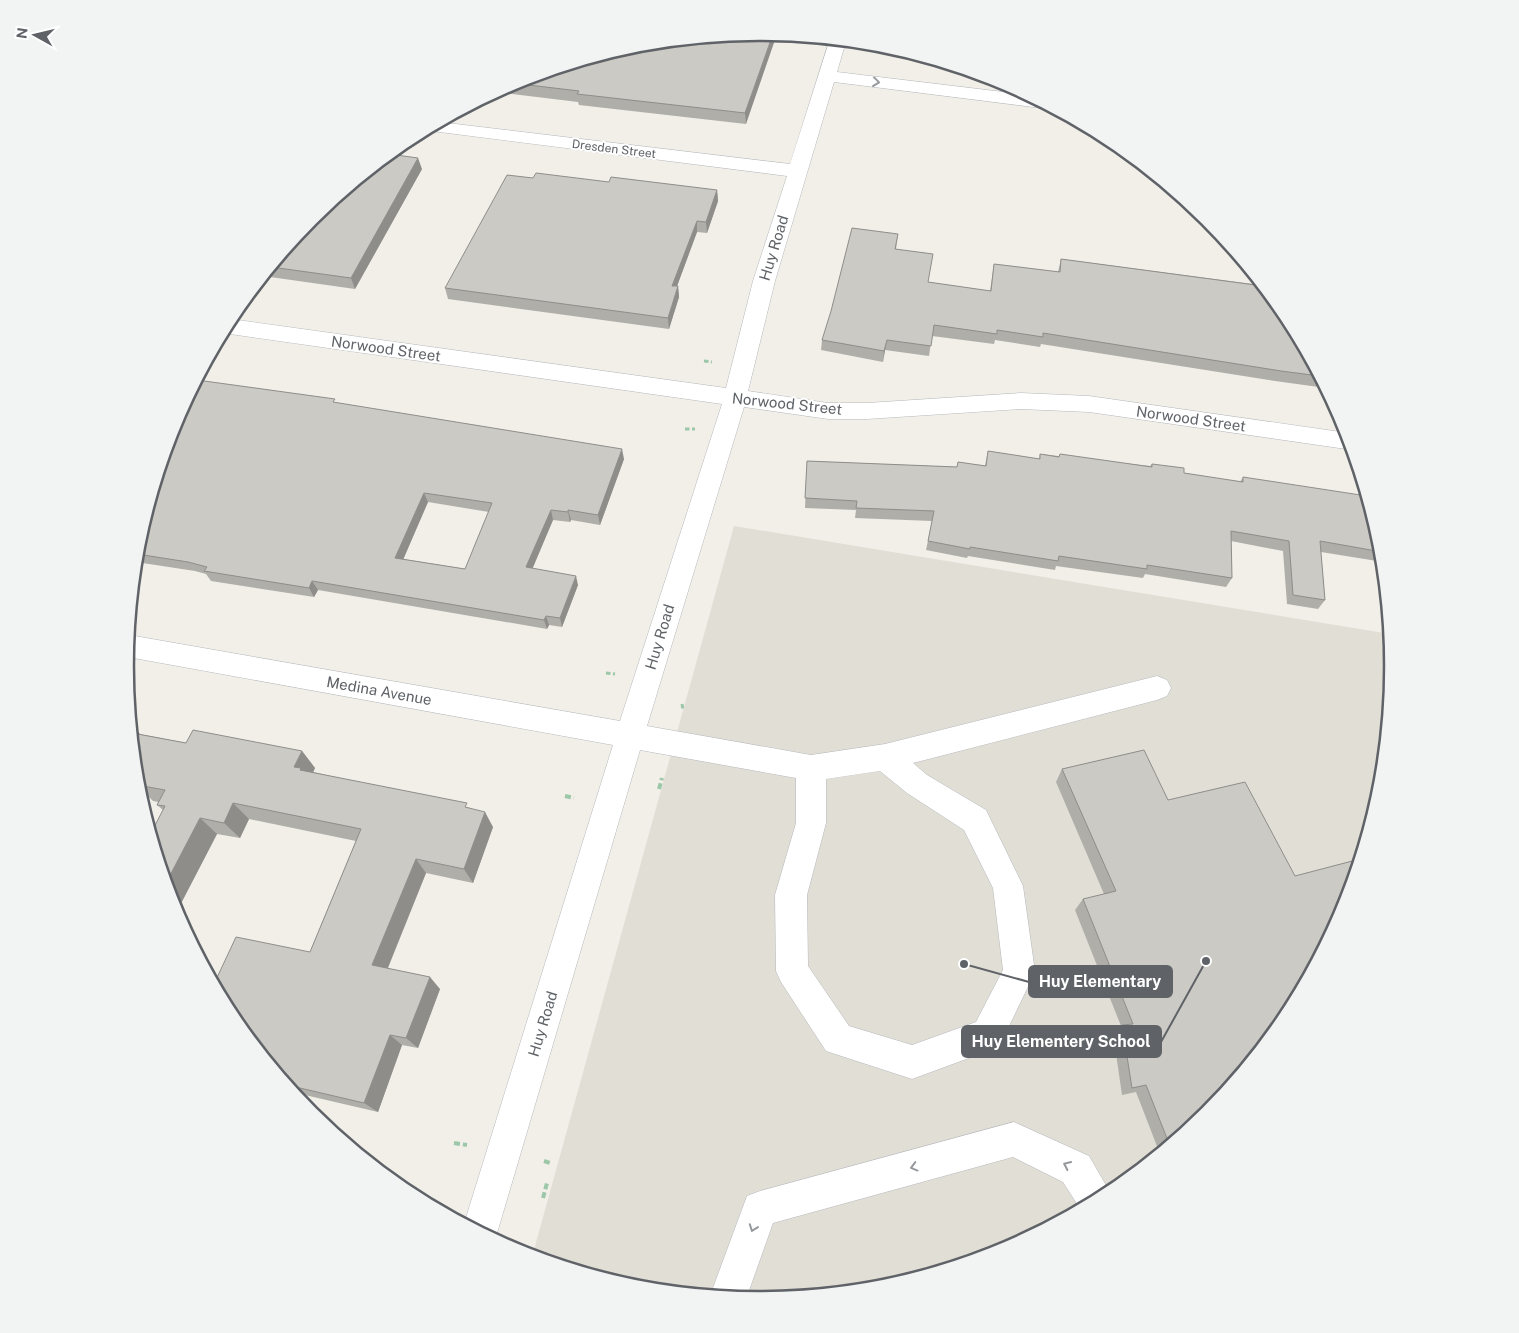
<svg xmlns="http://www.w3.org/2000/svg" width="1519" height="1333" viewBox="0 0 1519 1333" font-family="'Public Sans',sans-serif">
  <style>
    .education { fill: #e1ded6 }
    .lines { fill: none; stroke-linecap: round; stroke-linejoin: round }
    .minor-casing { stroke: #b5b8bc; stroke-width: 1 }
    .path-far1 { stroke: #9cc7a9; stroke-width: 3; stroke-dasharray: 4.5 2.5; stroke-linecap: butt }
    .path { stroke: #9cc7a9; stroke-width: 4; stroke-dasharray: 6 3; stroke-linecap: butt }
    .minor { fill: #fff; fill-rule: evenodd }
    .wall { fill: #afaea9; fill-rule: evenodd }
    .shaded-wall { fill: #8f8d8a }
    .building { fill: #cccac5; stroke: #8f8d8a; fill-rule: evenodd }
    .oneway { stroke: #979a9d }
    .labels { text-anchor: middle; stroke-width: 4; stroke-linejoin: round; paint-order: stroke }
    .far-street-label { font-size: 12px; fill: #5f6368; stroke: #fff }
    .street-label { font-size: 15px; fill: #5f6368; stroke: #fff }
    .rim { fill: none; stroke: #5f6368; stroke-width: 2.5 }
    .leader { fill: none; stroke: #5f6368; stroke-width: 2 }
    .callout-dot { fill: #5f6368; stroke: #fff; stroke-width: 2 }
    .callout { fill: #5f6368; stroke: #5f6368; stroke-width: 2 }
    .callout-label { font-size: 16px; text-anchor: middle; font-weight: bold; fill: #fff }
  </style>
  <rect width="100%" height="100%" fill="#f1efe8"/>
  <path class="education" d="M734 526 1390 634 1393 667 1381 790 1345 909 1208 1115 1111 1194 1002 1252 883 1288 759 1300 636 1288 532 1257Z"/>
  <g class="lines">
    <defs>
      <path id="minor" d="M830 39 846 41 837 72 1029 95 1048 105 1041 108 834 82 775 281 748 391 828 403H867L1021 393 1089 396 1348 433 1353 450 1089 412 1021 409 867 419H828L744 407 647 726 811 755 885 744 1157 676 1167 680 1171 688 1167 696 1157 700 913 763 927 775 986 810 1023 886 1035 972 999 1047 912 1079 826 1051 781 982 776 971 775 895 796 823V778L640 750 495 1240 464 1224 613 745 128 657H126L129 635 620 721 722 404 223 333 230 319 726 388 753 281 787 176 424 130 439 122 790 164ZM880 771 907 793 964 830 993 888 1003 970 976 1022 912 1045 849 1026 808 966 807 895 826 823V779Z
        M1014 1122 1089 1156 1111 1194 1081 1210 1063 1182 1013 1157 773 1223 746 1299 710 1296 747 1196 760 1191Z"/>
    </defs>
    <use href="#minor" class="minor-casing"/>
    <path class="path-far1" d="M704 361 712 362
      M685 429H695
      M606 673 615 674
      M682 704 683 710"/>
    <path class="path" d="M659 789 662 778
      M565 796 574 798
      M454 1143 467 1145
      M544 1161 550 1163
      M406 1193 408 1187
      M543 1198 547 1183"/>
    <use href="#minor" class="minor"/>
  </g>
  <path class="wall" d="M760 32 746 124 579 105 578 102 496 92 517 81Z
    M422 169 355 289 263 276 311 218Z
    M533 178 717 190 718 201 707 233 697 232 677 286H678L679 297 669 329 448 299 445 288Z
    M898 234 896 249 928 282 990 291 994 264 1058 272 1061 259 1260 285 1261 283 1287 315 1326 388 1275 381 1041 344 1040 347 995 340 994 344 932 336 929 356 885 350 883 362 821 350 822 340Z
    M337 403 624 459 600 525 571 520 570 522 553 520 532 568 578 585 562 627 549 625 547 629 318 590 314 597 211 581 206 574 195 571 136 562 138 543ZM428 502 489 512 465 569 403 559Z
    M988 451 1039 459 1040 454 1150 466 1152 464 1184 473 1240 482 1243 477 1381 543 1389 617 1384 616 1377 561 1321 552 1325 600 1318 609 1287 604 1283 551 1231 541 1232 578 1226 587 1145 574 1143 578 1056 566 1055 570 968 556 967 558 926 550 932 521 855 518 856 510 805 508 807 461 957 467 958 462 985 466Z
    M131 725 140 734 186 743 302 751 315 768 313 772 470 808 493 827 473 883 426 873 388 968 440 989 418 1048 402 1045 378 1112 292 1092 232 1018 214 984 310 952 356 841 249 819 240 838 217 834 176 913 174 909 163 810 157 805 158 802 153 801 146 794 139 793Z
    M1144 750 1208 1115 1160 1154 1136 1092 1122 1095 1113 1033 1121 1026 1075 910 1083 899 1104 894 1056 782 1062 769Z"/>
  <path class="shaded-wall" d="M773 34H777L746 124 745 113Z
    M418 158 422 169 355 289 351 278Z
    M717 190 718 201 707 233 706 222Z
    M697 221V232L673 297 672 286Z
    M678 286 679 297 669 329 668 318Z
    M887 340 885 350 883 362 884 351Z
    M622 449 624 459 600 525 598 515Z
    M424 493 428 502 400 567 395 558Z
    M551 510 553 520 529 577 526 567Z
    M568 510 571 520 570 522 568 512Z
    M576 576 578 585 562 627 560 618Z
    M312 581 318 590 314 597 309 588Z
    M546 616 549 625 547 629 544 620Z
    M131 725 141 735 133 746Z
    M302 751 315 768 310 779 294 767Z
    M233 803 249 819 240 838 224 823Z
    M485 812 493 827 473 883 464 869Z
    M200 818 217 834 176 913 174 909 166 883Z
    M416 859 426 873 384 977 372 965Z
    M185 930 195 937 192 943Z
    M430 977 440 989 418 1048 406 1038Z
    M390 1035 402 1045 378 1112 364 1103Z"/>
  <path class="building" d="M760 32 773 34 745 113 577 94 579 91 512 83 517 81 636 45Z
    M389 154 418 158 351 278 271 267 311 218Z
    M536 173 609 182 611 177 717 190 706 222 697 221 672 286H678L668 318 445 288 507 175 533 178Z
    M852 228 898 234 895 249 933 254 928 282 991 291 994 264 1060 272 1061 259 1263 286 1287 315 1320 376 1281 371 1043 333V337L997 330V334L934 325 931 346 887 340 884 351 822 340 831 311Z
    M197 380 335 399 333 402 622 449 598 515 568 510V512L551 510 526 567 576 576 560 618 546 616 544 620 312 581 309 588 204 571 207 567 188 562 137 554 138 543 174 424ZM424 493 492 503 465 569 395 558Z
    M988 451 1040 459V454L1059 457 1060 454 1152 467V464L1184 468V473L1243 482V477L1367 496 1381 543 1382 552 1320 541 1325 600 1293 595 1289 541 1231 531 1232 578 1147 565V569L1059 556 1058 561 970 547V549L928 541 934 511 856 508 857 501 805 498 807 461 957 467 958 462 986 466Z
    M193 730 302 751 294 767 301 768 300 770 467 803 465 807 485 812 464 869 416 859 372 965 430 977 406 1038 390 1035 364 1103 287 1085 232 1018 223 1001V1000H222L214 984 236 937 310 952 361 829 233 803 224 823 200 818 166 883 151 833 165 806 157 805 165 790 137 785V782L138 780H137L132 733 186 743Z
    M1144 750 1168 800 1245 782 1295 876 1360 859 1345 909 1286 1019 1208 1115 1170 1146 1146 1085 1132 1088 1122 1025 1133 1024 1083 899 1116 891 1062 769Z"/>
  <defs><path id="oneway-chevron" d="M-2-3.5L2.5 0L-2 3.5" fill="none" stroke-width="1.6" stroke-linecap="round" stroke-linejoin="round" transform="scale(1.25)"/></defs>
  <g class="oneway">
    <use href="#oneway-chevron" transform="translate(876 82) rotate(7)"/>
    <use href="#oneway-chevron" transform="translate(1067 1165) rotate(-155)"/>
    <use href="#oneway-chevron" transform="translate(914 1167) rotate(165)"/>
    <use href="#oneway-chevron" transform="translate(753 1228) rotate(110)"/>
  </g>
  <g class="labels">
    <g class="far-street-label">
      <text transform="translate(614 149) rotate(7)" y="4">Dresden Street</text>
    </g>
    <g class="street-label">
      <text transform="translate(774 248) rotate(-73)" y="5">Huy Road</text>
      <text transform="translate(386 349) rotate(8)" y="5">Norwood Street</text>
      <text transform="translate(787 404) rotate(6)" y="5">Norwood Street</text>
      <text transform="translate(1191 419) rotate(8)" y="5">Norwood Street</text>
      <text transform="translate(660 637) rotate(-73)" y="5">Huy Road</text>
      <text transform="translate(379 691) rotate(10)" y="5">Medina Avenue</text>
      <text transform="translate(543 1024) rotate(-73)" y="5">Huy Road</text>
    </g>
  </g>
  <path d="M0 0H1519V1333H0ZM134 666a625 625 0 1 1 1250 0a625 625 0 1 1-1250 0Z" fill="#f2f3f3" fill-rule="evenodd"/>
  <path class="rim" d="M134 666a625 625 0 1 1 1250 0a625 625 0 1 1-1250 0Z"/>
  <path class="leader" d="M964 964L1029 982M1206 961L1161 1042"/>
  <g class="callout-dot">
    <circle cx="964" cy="964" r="5"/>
    <circle cx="1206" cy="961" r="5"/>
  </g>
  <g class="callout">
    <rect x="1029" y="966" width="143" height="31" rx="5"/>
    <rect x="962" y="1026" width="199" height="31" rx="5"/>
  </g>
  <g class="callout-label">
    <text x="1100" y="987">Huy Elementary</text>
    <text x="1061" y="1047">Huy Elementery School</text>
  </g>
  <g transform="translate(35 35) rotate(278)" stroke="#ffffff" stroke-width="4" paint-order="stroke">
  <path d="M0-4L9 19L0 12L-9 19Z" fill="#5f6368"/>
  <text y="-8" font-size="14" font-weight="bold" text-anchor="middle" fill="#5f6368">N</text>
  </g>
</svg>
